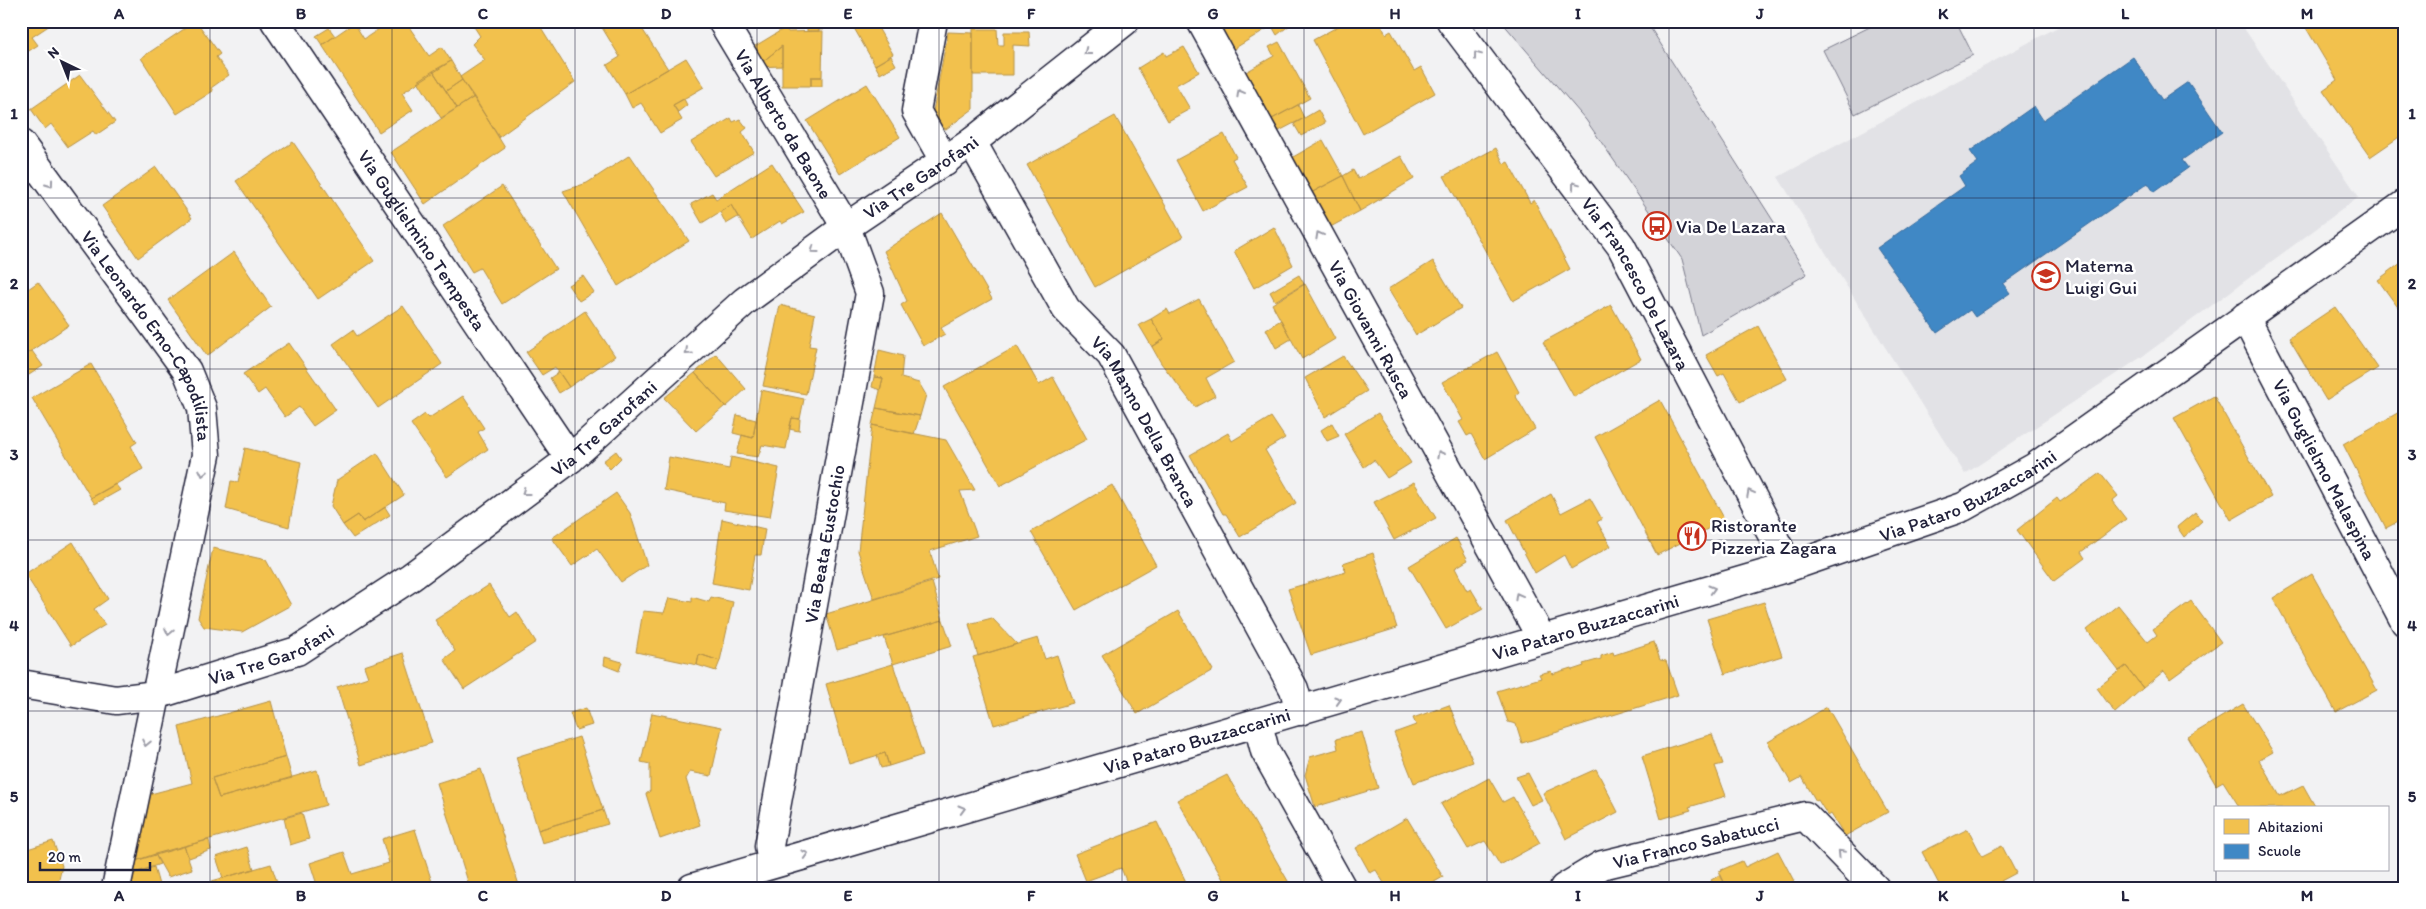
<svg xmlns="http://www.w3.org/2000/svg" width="2426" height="909" viewBox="0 0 2426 909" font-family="Itim,sans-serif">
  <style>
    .built { fill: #e2e2e6 }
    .green { fill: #d3d3d8; stroke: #7a7a8a }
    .homes { fill: #f2c14e; stroke: #b49148 }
    .schools { fill: #3f88c5; stroke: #36699c }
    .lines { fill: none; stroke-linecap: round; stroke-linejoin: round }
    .minor-casing { stroke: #22223b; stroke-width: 31 }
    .minor { stroke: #fff; stroke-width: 28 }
    .oneway { stroke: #9c9ca7 }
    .grid { fill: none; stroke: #22223b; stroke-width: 1; stroke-opacity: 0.55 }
    .labels { text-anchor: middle; stroke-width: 5; stroke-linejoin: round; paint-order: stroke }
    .street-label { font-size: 19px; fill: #22223b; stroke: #fff }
    .poi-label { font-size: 19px; fill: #22223b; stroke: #fff; text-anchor: start }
    .neatline { fill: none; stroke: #22223b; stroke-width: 2 }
    .grid-label { font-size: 16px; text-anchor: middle; font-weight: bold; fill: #22223b }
  </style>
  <rect width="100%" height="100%" fill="#f2f2f3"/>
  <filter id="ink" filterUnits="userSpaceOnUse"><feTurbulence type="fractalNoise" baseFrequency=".02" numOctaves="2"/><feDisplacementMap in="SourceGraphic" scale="10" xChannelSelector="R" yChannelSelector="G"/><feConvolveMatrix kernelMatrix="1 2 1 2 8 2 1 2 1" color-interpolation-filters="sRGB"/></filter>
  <g filter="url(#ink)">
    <path class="built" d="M2069 21H2239L2359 197 2143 356 1965 474 1778 177Z"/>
    <path class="green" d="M1501 21H1646L1807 274 1701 335 1682 259 1586 120Z
      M1882 21H1956L1973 55 1855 114 1823 50Z"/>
    <path class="homes" d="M21 21H47L50 25 32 37 38 45 21 56Z
      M196 21 220 54 216 57 229 75 211 88 213 91 177 114 141 58Z
      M373 21H405L429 56 442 47 451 61 402 93 413 110 379 132 322 45 354 23 364 39 379 29Z
      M473 21H537L575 82 499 137 460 77 485 60 472 44 480 36 471 22Z
      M598 21H637L668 69 625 94 607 65 620 57Z
      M807 21H820L819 31H807Z
      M850 21H885L877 26 893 54 875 65Z
      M1216 21H1268L1271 26 1232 50Z
      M1269 21H1295L1277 35Z
      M1348 21H1379L1386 34 1391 31 1414 71 1421 67 1435 93 1363 134 1313 40Z
      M2302 21H2391L2405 44V133L2370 157 2323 90 2337 80Z
      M329 28 335 36 322 45 316 36Z
      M785 28 788 32 823 31 822 77H811V86H782V46L756 67 747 51Z
      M973 29H997L998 45H1004V32H1029L1030 46 1013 45V75H973Z
      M948 32 973 33V109L946 129 931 122Z
      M1279 42 1310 98 1272 119 1246 72 1274 56 1269 47Z
      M782 46V66L756 67Z
      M1184 47 1199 72 1176 85 1190 109 1168 121 1138 68 1164 52 1166 56Z
      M891 56 896 65 880 74 875 65Z
      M686 58 704 87 673 105 682 120 660 133 641 103 632 108 625 94Z
      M451 61 462 80 446 91 433 71Z
      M433 71 457 108 441 118 418 81Z
      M80 75 115 122 96 135 93 131 68 147 51 124 45 129 31 109Z
      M811 77H822V86H811Z
      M462 80 474 97 457 108 446 91Z
      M867 84 900 137 840 174 807 121Z
      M474 97 505 148 425 204 391 152Z
      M684 99 687 105 678 112 673 105Z
      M1298 105 1304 118 1279 131 1272 119Z
      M1318 110 1325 123 1301 136 1294 124Z
      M1115 116 1183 237 1095 287 1027 165Z
      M731 118 733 122 740 119 747 128 742 132 754 152 714 176 691 142Z
      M1224 134 1236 157 1232 159 1248 187 1203 211 1176 160Z
      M1323 140 1343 176 1305 196 1286 161Z
      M293 142 374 261 318 299 236 181Z
      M1496 148 1504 164 1508 162 1530 203 1534 200 1570 269 1513 301 1444 176Z
      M630 155 689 241 618 286 563 191 587 183Z
      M1401 156 1414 179 1360 211 1343 176 1353 170 1358 179Z
      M772 163 804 212 782 224 780 221 752 239 731 205 702 223 691 204 712 193 716 199Z
      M156 167 192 218 138 258 102 206Z
      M1343 176 1360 211 1323 231 1305 196Z
      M502 186 556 269 502 304 480 268 472 272 443 226Z
      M731 205 738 217 726 224 720 212Z
      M942 213 992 299 941 328 945 334 923 346 901 305 907 301 884 251Z
      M1274 227 1293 265 1254 288 1234 251Z
      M234 252 271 307 207 356 168 300Z
      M2405 260V317L2378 280Z
      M1433 261 1461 308 1416 335 1388 289Z
      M1299 275 1304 284 1275 301 1270 292Z
      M583 276 594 292 579 301 568 285Z
      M38 282 69 325 25 355 21 349V294Z
      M1305 284 1335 339 1302 359 1272 304Z
      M1199 299 1234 362 1206 378 1215 396 1195 407 1161 363 1152 347 1164 339 1151 319 1167 309 1170 314Z
      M780 305 815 314 809 346 816 347 806 394 763 386Z
      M1611 305 1641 359 1574 397 1543 342Z
      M403 306 442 364 378 408 333 344 353 330 357 336Z
      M2335 307 2378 368 2326 400 2289 338Z
      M585 311 615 356 569 387 555 367 542 375 526 352Z
      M1151 319 1164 339 1152 347 1139 325Z
      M1281 320 1291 339 1276 348 1266 329Z
      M1758 326 1787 379 1740 402 1724 373 1718 376 1706 355Z
      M289 343 336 410 313 426 299 407 285 417 265 389 258 394 243 374Z
      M1017 346 1039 385 1053 377 1087 439 1000 486 944 387Z
      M879 350 903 356 901 378 919 383 926 395 920 416 876 408 883 378 874 377Z
      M32 351 43 366 21 380V357Z
      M1497 352 1519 392 1515 395 1535 429 1485 459 1471 434 1467 436 1459 422 1463 420 1442 382Z
      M716 354 746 389 726 407 695 373Z
      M1343 356 1367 391 1325 417 1305 378Z
      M91 364 137 442 131 446 143 469 91 498 32 398Z
      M559 372 569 387 559 393 550 378Z
      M695 373 725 406 696 431 664 398Z
      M874 377 883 378 880 390 872 387Z
      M761 390 804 399 800 419 792 418 786 449 762 445 758 457 737 454 742 435 753 438Z
      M463 396 484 428 478 432 488 449 447 477 411 424 425 414 429 418Z
      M2214 396 2271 497 2231 520 2174 418Z
      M1660 400 1725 520 1657 555 1595 437Z
      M876 408 920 416 914 434 872 425Z
      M2401 411 2405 417V518L2386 528 2343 444Z
      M1378 413 1411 463 1387 478 1374 460 1364 467 1344 434Z
      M737 415 756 420 753 438 733 433Z
      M1271 417 1285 438 1265 450 1296 503 1240 537 1226 514H1223L1190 455 1228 433 1232 441Z
      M792 418 800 419 799 431 789 429Z
      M1332 423 1339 436 1327 441 1321 430Z
      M872 425 946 440 975 490 960 491 977 536 930 551 938 579 874 599 858 551Z
      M245 448 301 462 289 527 226 509 231 481 238 482Z
      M616 451 621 458 610 469 603 461Z
      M377 453 404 495 363 522 358 515 343 525 331 506 337 480Z
      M669 457 729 469 731 457 779 468 770 517 724 510 725 503 664 490Z
      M2100 473 2118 496 2112 501 2126 519 2081 552 2085 558 2054 581 2017 530 2057 498 2060 502Z
      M1414 482 1436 518 1394 540 1374 502Z
      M115 484 120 490 95 504 91 498Z
      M1112 485 1156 565 1076 610 1031 532Z
      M616 493 630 513 647 565 621 582 597 549 572 566 552 538Z
      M1551 494 1561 513 1590 498 1602 519 1597 522 1611 546 1571 569 1564 555 1535 573 1507 520Z
      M385 507 390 515 353 538 343 525 358 515 363 522Z
      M2195 512 2202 521 2184 537 2177 527Z
      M722 519 765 529 761 555H755L749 590 712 583Z
      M1456 538 1468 560 1455 568 1467 591 1471 589 1483 609 1446 629 1409 566Z
      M73 542 108 599 94 609 105 625 71 646 25 574Z
      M213 548 266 560 291 605 242 632 204 627 198 618Z
      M1373 553 1397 628 1311 655 1288 589 1346 572 1343 563Z
      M2312 574 2377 690 2336 712 2273 598Z
      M932 582 943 620 837 650 826 614Z
      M489 585 510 617 517 612 536 642 464 689 444 659 455 651 435 620Z
      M692 597 709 602 711 597 733 602 720 661 699 654 697 665 636 652 643 611 664 613 669 598 692 602Z
      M2191 601 2221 642 2170 679 2164 671 2143 688 2126 666 2119 671 2087 630 2118 605 2148 642 2157 635 2153 629Z
      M1764 602 1782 656 1725 674 1707 619Z
      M1178 611 1213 670 1137 714 1102 655Z
      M992 618 1017 644 978 656 969 624Z
      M943 620 952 646 893 664 884 637Z
      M1038 638 1045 659 1057 655 1073 703 994 725 973 657Z
      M1654 642 1660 660 1666 661 1678 695 1522 743 1516 724 1508 722 1497 691 1541 678 1539 674 1551 671 1552 674 1571 668 1572 670 1584 666 1583 664 1601 659V656L1613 652 1614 655Z
      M403 653 432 743 361 765 337 687 368 677 364 666Z
      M699 654 720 661 716 671 697 665Z
      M605 657 622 662 619 671 604 665Z
      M893 664 923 755 889 766 885 753 849 764 826 684Z
      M2126 666 2143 688 2115 713 2097 688Z
      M271 701 286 757 212 778 219 798 317 770 326 805 135 861 143 796 192 783 179 727Z
      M2243 704 2273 752 2259 760 2280 796 2303 785 2316 808H2240L2223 781 2216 785 2188 737Z
      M1449 705 1473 762 1414 783 1394 733 1416 725 1413 718Z
      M1827 707 1888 812 1845 836 1831 814 1828 816 1818 800 1816 801 1802 777 1791 783 1768 742Z
      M586 708 592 725 576 730 570 713Z
      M652 713 722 727 711 776 690 772 686 779 700 825 660 839 646 794 650 791V764L641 762Z
      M1362 732 1378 788 1315 807 1305 775 1310 757 1338 749 1336 739Z
      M1712 734 1723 764 1715 766 1726 796 1689 807 1691 810 1661 819 1642 756Z
      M579 737 603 810 538 830 516 757Z
      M885 753 889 766 881 768 877 755Z
      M286 757 292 778 219 798 212 778Z
      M481 769 520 888H470L437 783Z
      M1596 769 1618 812 1566 839 1543 793Z
      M1528 773 1542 800 1531 805 1516 777Z
      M1227 775 1292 888H1228L1177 800Z
      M1489 778 1503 802 1513 797 1540 843 1500 865 1485 841 1468 849 1441 804Z
      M603 810 608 824 542 843 538 830Z
      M302 813 309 839 290 845 284 818Z
      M1407 818 1443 877 1424 888H1387L1376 870 1370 873 1356 848Z
      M1157 822 1189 888H1129L1121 868 1086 881 1075 854Z
      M415 829 434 888H318L310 863 344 852 352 874 389 863 382 839Z
      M1968 829 1982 856 2002 846 2016 873 2001 881 2004 888H1941L1922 852Z
      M209 840 211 850 189 858 184 846Z
      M53 841 62 866 57 888H21V851Z
      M184 846 192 869 168 877 155 854Z
      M247 847 254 869 223 878 216 857Z
      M1778 851 1794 881 1780 888H1727L1719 871 1742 861 1745 867Z
      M155 854 160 864 132 874 135 861Z
      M271 864 279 888H214L212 881Z
      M154 867 159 885 147 888H129L132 874Z
      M1720 875 1727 888H1715L1711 880Z"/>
    <path class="schools" d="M2133 57 2162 100 2188 82 2222 132 2182 160 2188 168 2154 192 2148 183 2003 284 2010 293 1975 317 1970 310 1937 333 1877 248 1965 186 1959 176 1978 162 1970 151 2034 106 2043 120Z"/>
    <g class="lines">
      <defs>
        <g id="minor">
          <path id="s1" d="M275 21 570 459"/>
          <path id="s2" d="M722 21 846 227 870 293 769 846 773 863"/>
          <path d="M933 21 916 111 945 162"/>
          <path id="s3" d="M1201 21 1542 639"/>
          <path id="s4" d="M1451 21 1621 246 1789 567"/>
          <path id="s5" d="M972 142 1066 309 1111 355 1294 689 1300 711"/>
          <path id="s6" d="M21 144 187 371 202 408 206 455 116 888"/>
          <path id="s7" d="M2245 317 2405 622"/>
          <path id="s8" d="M21 684 116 700 156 695 297 651 411 577 570 459 745 301 846 227 972 142 1125 21"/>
          <path d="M1258 724 1265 751 1342 888"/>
          <path id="s9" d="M692 888 1789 567 1963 507 2035 467 2405 204"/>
          <path id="s10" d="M1564 888 1602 865 1805 816 1875 888"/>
        </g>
      </defs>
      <use href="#minor" class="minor-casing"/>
      <use href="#minor" class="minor"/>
    </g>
    <defs><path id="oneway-chevron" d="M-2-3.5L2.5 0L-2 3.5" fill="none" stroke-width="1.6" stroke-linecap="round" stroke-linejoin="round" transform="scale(1.25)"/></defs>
    <g class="oneway">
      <use href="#oneway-chevron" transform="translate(1087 52) rotate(142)"/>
      <use href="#oneway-chevron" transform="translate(1477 55) rotate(-127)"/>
      <use href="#oneway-chevron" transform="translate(1240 93) rotate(-119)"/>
      <use href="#oneway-chevron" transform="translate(50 184) rotate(54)"/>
      <use href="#oneway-chevron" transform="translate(1575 185) rotate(-127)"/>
      <use href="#oneway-chevron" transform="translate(1319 235) rotate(-119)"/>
      <use href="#oneway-chevron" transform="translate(814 250) rotate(144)"/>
      <use href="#oneway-chevron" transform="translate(688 352) rotate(138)"/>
      <use href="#oneway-chevron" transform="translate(1440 454) rotate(-119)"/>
      <use href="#oneway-chevron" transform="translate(203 473) rotate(102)"/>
      <use href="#oneway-chevron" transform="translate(525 492) rotate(143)"/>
      <use href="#oneway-chevron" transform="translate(1750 493) rotate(-118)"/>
      <use href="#oneway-chevron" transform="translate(1712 589) rotate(-16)"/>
      <use href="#oneway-chevron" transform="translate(1518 596) rotate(-119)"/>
      <use href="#oneway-chevron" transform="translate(169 632) rotate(102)"/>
      <use href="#oneway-chevron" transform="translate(1338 700) rotate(-17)"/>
      <use href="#oneway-chevron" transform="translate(146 743) rotate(102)"/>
      <use href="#oneway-chevron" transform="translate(962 809) rotate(-16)"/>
      <use href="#oneway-chevron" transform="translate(1841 853) rotate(-134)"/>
      <use href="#oneway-chevron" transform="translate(805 854) rotate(-16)"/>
    </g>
  </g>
  <path class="grid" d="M210 21V888M392 21V888M575 21V888M757 21V888M939 21V888M1122 21V888M1304 21V888M1487 21V888M1669 21V888M1851 21V888M2034 21V888M2216 21V808M21 198H2405M21 369H2405M21 540H2405M21 711H2405M2216 870V888"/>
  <defs>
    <symbol id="bus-ring" viewBox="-11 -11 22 22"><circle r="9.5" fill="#fff" stroke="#c8321e" stroke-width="1.5"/><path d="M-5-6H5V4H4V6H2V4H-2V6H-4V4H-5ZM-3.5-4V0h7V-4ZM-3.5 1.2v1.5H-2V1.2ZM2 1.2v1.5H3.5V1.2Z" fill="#c8321e"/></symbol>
    <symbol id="school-ring" viewBox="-11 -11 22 22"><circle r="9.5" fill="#fff" stroke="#c8321e" stroke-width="1.5"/><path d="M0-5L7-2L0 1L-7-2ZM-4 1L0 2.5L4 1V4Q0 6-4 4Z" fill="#c8321e"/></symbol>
    <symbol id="restaurant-ring" viewBox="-11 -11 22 22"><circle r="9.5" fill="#fff" stroke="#c8321e" stroke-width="1.5"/><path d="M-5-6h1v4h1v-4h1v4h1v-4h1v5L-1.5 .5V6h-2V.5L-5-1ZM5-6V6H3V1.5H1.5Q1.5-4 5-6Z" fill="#c8321e"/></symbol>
  </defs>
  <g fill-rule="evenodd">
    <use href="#bus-ring" x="1641" y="210" width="32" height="32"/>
    <use href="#school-ring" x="2030" y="260" width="32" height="32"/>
    <use href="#restaurant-ring" x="1676" y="520" width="32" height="32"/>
  </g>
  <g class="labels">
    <g class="street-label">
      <text dy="7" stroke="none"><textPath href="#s2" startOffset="120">Via Alberto da Baone</textPath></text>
      <text dy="7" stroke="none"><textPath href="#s8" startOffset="1069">Via Tre Garofani</textPath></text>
      <text dy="7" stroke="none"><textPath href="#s1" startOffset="264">Via Guglielmino Tempesta</textPath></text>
      <text dy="7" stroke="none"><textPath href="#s4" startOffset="322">Via Francesco De Lazara</textPath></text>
      <text dy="7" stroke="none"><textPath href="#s3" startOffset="352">Via Giovanni Rusca</textPath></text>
      <text dy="7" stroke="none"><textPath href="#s6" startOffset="232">Via Leonardo Emo-Capodilista</textPath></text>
      <text dy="7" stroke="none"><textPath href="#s5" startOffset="330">Via Manno Della Branca</textPath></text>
      <text dy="7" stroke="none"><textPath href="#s8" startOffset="664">Via Tre Garofani</textPath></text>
      <text dy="7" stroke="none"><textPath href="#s7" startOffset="172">Via Guglielmo Malaspina</textPath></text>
      <text dy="7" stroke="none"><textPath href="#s9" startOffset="1336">Via Pataro Buzzaccarini</textPath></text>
      <text transform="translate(824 544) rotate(-80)" y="7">Via Beata Eustochio</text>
      <text dy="7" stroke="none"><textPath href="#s9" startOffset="931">Via Pataro Buzzaccarini</textPath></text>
      <text dy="7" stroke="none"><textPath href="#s8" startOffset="259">Via Tre Garofani</textPath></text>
      <text dy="7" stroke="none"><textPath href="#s9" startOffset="526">Via Pataro Buzzaccarini</textPath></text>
      <text dy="7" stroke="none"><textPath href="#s10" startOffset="141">Via Franco Sabatucci</textPath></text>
    </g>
    <g class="poi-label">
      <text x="1676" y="233">Via De Lazara</text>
      <text x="2065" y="272">Materna<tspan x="2065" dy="22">Luigi Gui</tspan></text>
      <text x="1711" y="532">Ristorante<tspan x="1711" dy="22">Pizzeria Zagara</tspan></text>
    </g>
  </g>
  <rect width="2426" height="909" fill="none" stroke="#fff" stroke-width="55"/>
  <rect x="2214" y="806" width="175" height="65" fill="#ffffff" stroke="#a7a7b1"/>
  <rect x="2224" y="819" width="25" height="15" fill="#f2c14e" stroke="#a7a7b1"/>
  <text x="2258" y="832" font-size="15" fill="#22223b">Abitazioni</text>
  <rect x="2224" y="844" width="25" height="15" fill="#3f88c5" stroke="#a7a7b1"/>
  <text x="2258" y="856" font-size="15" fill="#22223b">Scuole</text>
  <g transform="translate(62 62) rotate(317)" stroke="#ffffff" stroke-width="4" paint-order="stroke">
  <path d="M0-4L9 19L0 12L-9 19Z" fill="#22223b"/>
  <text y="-8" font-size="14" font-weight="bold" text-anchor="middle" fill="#22223b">N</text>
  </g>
  <path d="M40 862v8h110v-8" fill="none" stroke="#22223b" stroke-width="2.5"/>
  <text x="48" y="862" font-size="15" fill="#22223b" stroke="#ffffff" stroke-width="4" paint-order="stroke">20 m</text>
  <rect x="28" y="28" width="2370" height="854" class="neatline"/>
  <g class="grid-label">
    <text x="119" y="19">A</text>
    <text x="301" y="19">B</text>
    <text x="483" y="19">C</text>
    <text x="666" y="19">D</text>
    <text x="848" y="19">E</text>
    <text x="1031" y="19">F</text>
    <text x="1213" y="19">G</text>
    <text x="1395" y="19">H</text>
    <text x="1578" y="19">I</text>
    <text x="1760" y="19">J</text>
    <text x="1943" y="19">K</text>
    <text x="2125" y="19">L</text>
    <text x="2307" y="19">M</text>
    <text x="14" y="119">1</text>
    <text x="2412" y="119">1</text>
    <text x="14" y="289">2</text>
    <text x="2412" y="289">2</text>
    <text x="14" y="460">3</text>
    <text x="2412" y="460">3</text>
    <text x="14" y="631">4</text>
    <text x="2412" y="631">4</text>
    <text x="14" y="802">5</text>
    <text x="2412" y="802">5</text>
    <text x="119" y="901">A</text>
    <text x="301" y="901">B</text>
    <text x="483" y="901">C</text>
    <text x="666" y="901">D</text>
    <text x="848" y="901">E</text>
    <text x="1031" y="901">F</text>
    <text x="1213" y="901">G</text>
    <text x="1395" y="901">H</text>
    <text x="1578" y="901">I</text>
    <text x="1760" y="901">J</text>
    <text x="1943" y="901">K</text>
    <text x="2125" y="901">L</text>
    <text x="2307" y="901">M</text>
  </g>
</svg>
